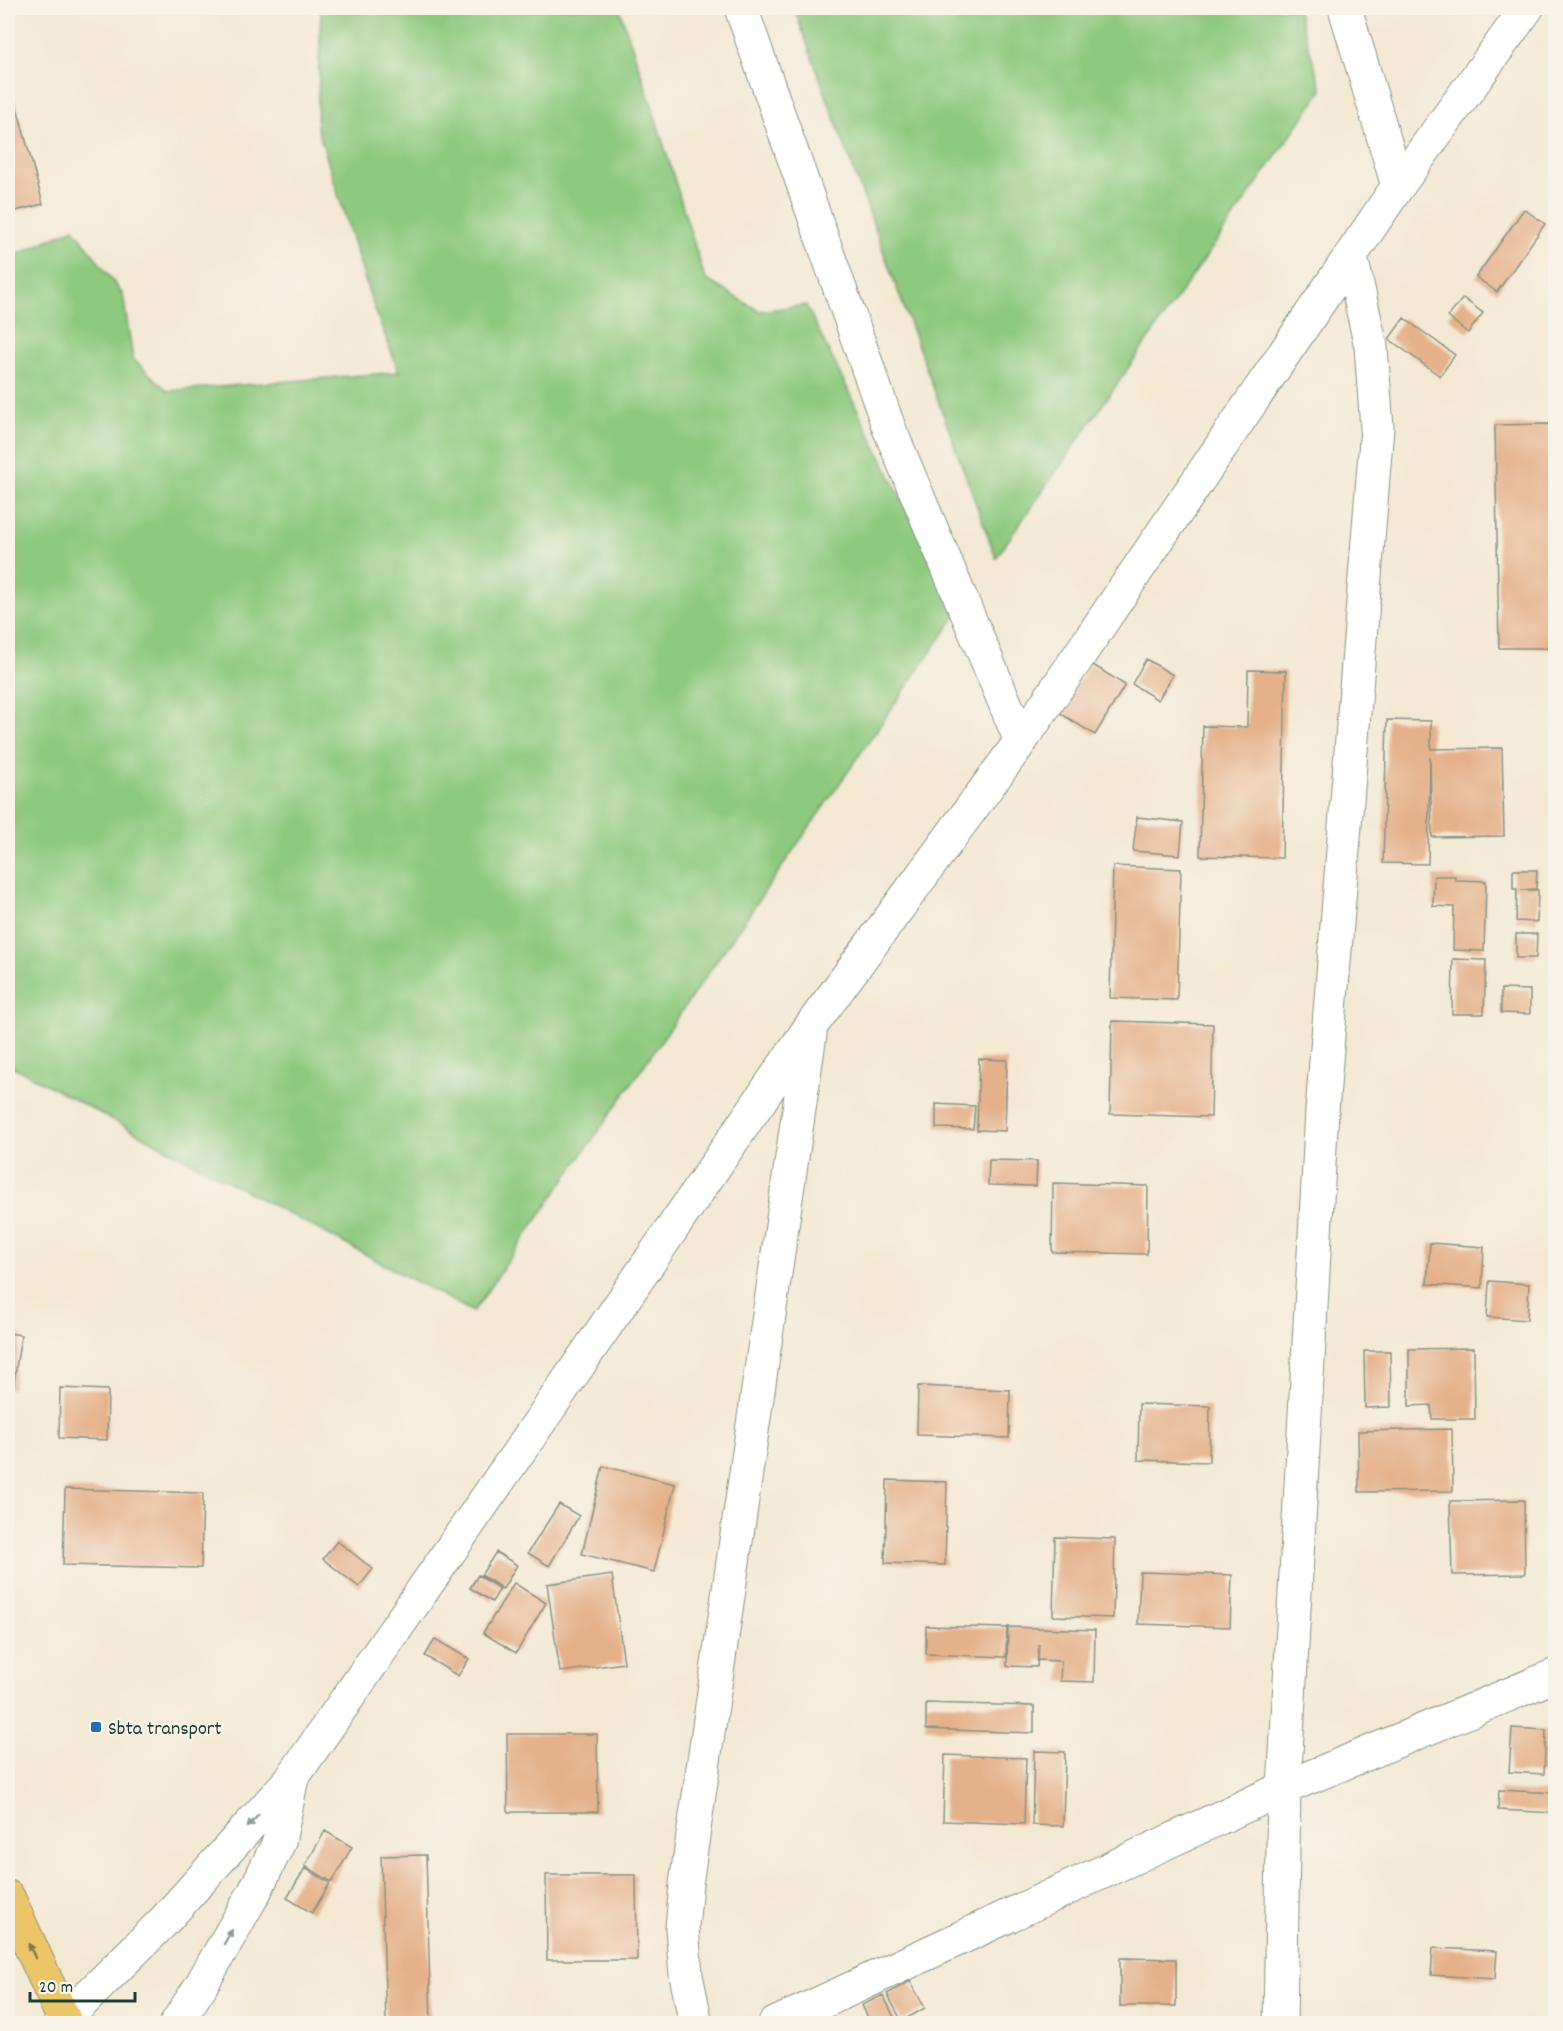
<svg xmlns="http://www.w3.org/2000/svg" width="1563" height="2031" viewBox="0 0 1563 2031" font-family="Dekko,sans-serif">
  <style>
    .green { fill: #8dc97e; stroke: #568359; stroke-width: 1.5 }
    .building { fill: #e5b18a }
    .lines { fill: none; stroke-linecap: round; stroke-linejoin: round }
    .minor-casing { stroke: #899384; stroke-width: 35 }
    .major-casing { stroke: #899384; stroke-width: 35 }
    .minor { stroke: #fff; stroke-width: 33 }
    .major { stroke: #edc569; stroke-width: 33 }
    .oneway { fill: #8f9e9a }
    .oneway2 { fill: #7c7a4c }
    .poi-dot { fill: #1f6fb2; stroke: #f7f3e8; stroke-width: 2 }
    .labels { text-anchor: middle; stroke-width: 5; stroke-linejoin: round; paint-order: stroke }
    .poi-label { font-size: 20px; fill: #1f3d34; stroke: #f7f3e8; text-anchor: start }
  </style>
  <rect width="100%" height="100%" fill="#f7f3e8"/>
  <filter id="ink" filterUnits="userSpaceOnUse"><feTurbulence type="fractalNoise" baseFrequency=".0167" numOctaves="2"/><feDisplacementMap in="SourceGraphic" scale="12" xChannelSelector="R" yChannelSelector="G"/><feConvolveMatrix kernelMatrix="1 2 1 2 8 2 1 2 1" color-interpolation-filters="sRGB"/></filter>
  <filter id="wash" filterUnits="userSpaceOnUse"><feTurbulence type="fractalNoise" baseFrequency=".008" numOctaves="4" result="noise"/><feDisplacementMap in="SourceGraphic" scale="24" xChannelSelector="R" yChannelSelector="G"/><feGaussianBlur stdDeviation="1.35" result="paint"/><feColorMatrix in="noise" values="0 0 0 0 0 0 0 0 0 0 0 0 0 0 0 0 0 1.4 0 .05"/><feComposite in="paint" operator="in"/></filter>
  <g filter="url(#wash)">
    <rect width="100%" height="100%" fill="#f3e9d3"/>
    <path class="green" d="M321 8H619L650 100 705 279 759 311 806 305 958 613 473 1312 8 1064V259L74 228 123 295 133 359 168 391 399 372 371 299 317 127Z
      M794 8H1297L1322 90 996 558Z"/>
    <g id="blocks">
      <path class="building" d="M15 100 43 204 8 213V102Z
        M1524 209 1545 224 1497 292 1476 277Z
        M1463 298 1483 313 1468 333 1448 317Z
        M1404 318 1455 355 1440 376 1389 339Z
        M1550 424 1555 648H1499L1495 425Z
        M1146 659 1173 675 1158 700 1132 684Z
        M1090 663 1125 685 1095 735 1060 713Z
        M1248 670 1286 671 1282 858 1200 856 1203 726 1247 727Z
        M1387 720 1431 721V749L1502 748 1504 836 1432 837 1430 757 1428 864 1383 863Z
        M1137 817 1183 822 1180 855 1133 851Z
        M1113 866 1181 869 1177 1000 1110 998Z
        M1513 870H1537L1536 889 1521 890H1538L1537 922 1516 921 1517 889H1513Z
        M1434 876H1455V880L1486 881 1484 951 1453 950 1454 907 1433 906Z
        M1516 934H1537L1536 958H1516Z
        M1453 959 1486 960 1484 1014H1452Z
        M1501 989 1530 990V1014L1501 1013Z
        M1112 1021 1213 1024 1211 1117 1110 1114Z
        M979 1059 1007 1060 1005 1131 977 1130Z
        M936 1104 975 1106 973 1129 936 1128Z
        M989 1160 1037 1161 1036 1186 988 1185Z
        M1053 1183 1148 1186 1147 1254 1052 1252Z
        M1430 1243 1484 1247 1482 1288 1427 1284Z
        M1489 1281 1529 1284 1527 1320 1487 1317Z
        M8 1333 21 1335 13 1389H8Z
        M1474 1348 1475 1419H1432L1431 1405 1409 1406V1349Z
        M1364 1351H1390L1391 1407 1365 1408Z
        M918 1386 1010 1390 1009 1438 917 1435Z
        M60 1388 108 1390 107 1440 59 1438Z
        M1139 1404 1210 1406 1209 1462 1138 1460Z
        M1452 1429 1453 1491 1359 1492 1358 1431Z
        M603 1466 675 1484 654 1572 582 1554Z
        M887 1480 947 1482 945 1565 885 1563Z
        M65 1489 203 1493 201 1568 63 1565Z
        M1524 1500 1525 1574 1452 1575 1450 1501Z
        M559 1504 579 1516 549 1566 528 1553Z
        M1055 1537 1115 1539 1113 1618 1053 1616Z
        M337 1541 373 1569 359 1587 323 1559Z
        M496 1552 517 1565 503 1589 481 1575Z
        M1140 1572 1232 1575 1230 1627 1138 1624Z
        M478 1575 500 1589 492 1602 470 1588Z
        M612 1575 624 1663 560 1672 547 1584Z
        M514 1583 546 1603 516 1653 483 1633Z
        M926 1626 1007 1628 1006 1657 926 1654Z
        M1008 1627 1095 1630 1094 1682 1060 1681 1061 1661 1038 1660 1039 1644 1037 1667 1007 1666Z
        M435 1639 469 1659 458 1676 425 1656Z
        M926 1703 1034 1706V1733L926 1729Z
        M1512 1728 1546 1730 1544 1774 1509 1772Z
        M507 1734H597L598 1812H508Z
        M1034 1751 1065 1752 1063 1826 1032 1825Z
        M945 1755 1026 1758 1024 1824 943 1821Z
        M1499 1790 1556 1793V1813L1498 1810Z
        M325 1831 352 1847 332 1882 305 1866Z
        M426 1855 431 2024H386L381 1856Z
        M305 1868 330 1883 312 1913 287 1898Z
        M546 1875H636L637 1960H547Z
        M1433 1948 1497 1951 1495 1979 1431 1975Z
        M1120 1958 1176 1959V2006H1120Z
        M910 1981 925 2008 902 2021 887 1994Z
        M883 1995 896 2021 891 2024H871L862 2005Z"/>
    </g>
  </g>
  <g filter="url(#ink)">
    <use href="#blocks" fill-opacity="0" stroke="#899384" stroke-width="1.5"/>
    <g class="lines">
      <defs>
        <path id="minor" d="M741 8 889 428 1021 741
          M1345 8 1398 186
          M60 2024 164 1921 292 1778 552 1404 811 1026 1021 741 1398 186 1527 8
          M176 2024 200 1987 254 1893 279 1842 292 1778
          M696 2024 686 1975 682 1928 686 1884 810 1034
          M775 2024 1284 1788 1556 1675
          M1280 2024 1284 1788 1322 1111 1377 428 1371 347 1351 257"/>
        <path id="major" d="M8 1897 66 2024"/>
      </defs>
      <use href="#minor" class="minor-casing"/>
      <use href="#major" class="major-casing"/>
      <use href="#minor" class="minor"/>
      <use href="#major" class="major"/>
    </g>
    <defs><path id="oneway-solid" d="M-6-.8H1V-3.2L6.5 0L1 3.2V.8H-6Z" transform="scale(1.5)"/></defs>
    <g class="oneway">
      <use href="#oneway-solid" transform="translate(253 1821) rotate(132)"/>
      <use href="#oneway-solid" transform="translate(228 1937) rotate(-60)"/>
    </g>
    <use class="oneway2" href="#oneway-solid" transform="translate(32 1951) rotate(-115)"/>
  </g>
  <rect class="poi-dot" x="90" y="1721" width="12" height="12" rx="3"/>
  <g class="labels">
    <g class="poi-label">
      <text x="108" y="1734">Sbta transport</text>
    </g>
  </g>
  <rect width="1563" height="2031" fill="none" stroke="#f7f3e8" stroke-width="30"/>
  <path d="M30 1992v9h105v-9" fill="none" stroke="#1f3d34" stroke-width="3"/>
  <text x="39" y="1992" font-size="18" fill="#1f3d34" stroke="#f7f3e8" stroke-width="4.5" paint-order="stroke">20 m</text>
</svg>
